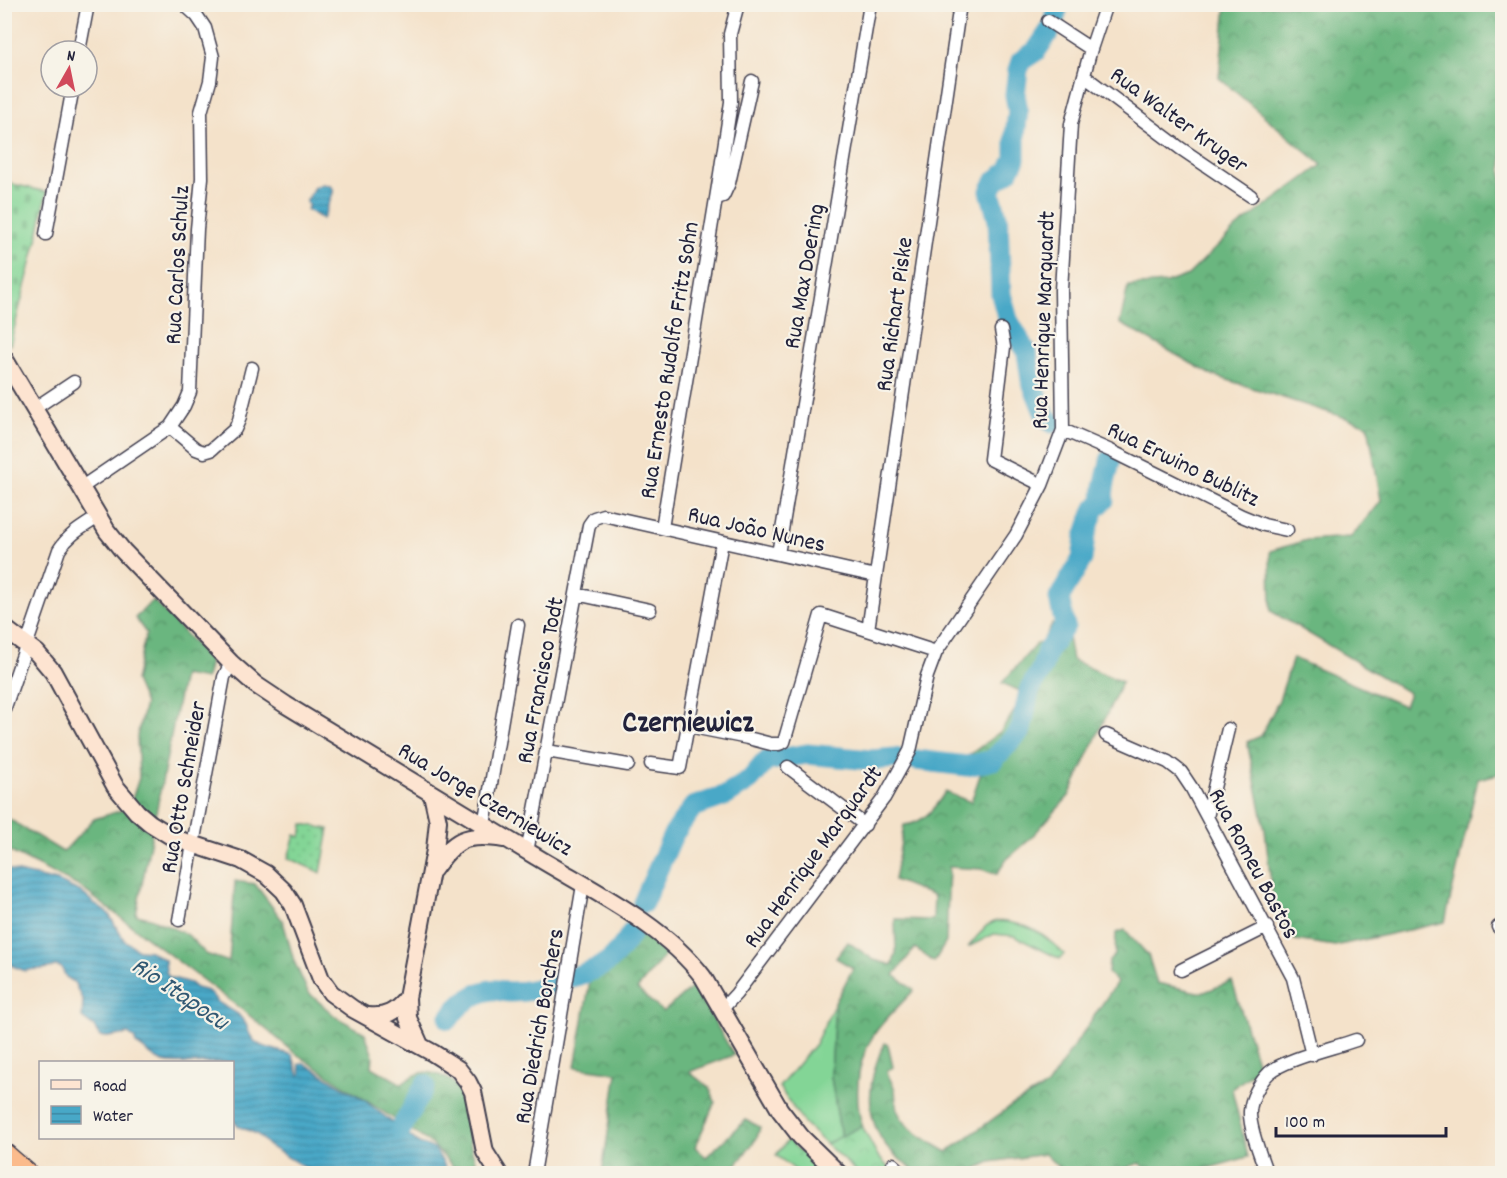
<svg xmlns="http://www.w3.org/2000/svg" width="1507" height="1178" viewBox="0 0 1507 1178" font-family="Dekko,sans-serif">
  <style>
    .grass { fill: #83d596; stroke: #527c68; stroke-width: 1.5 }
    .forest { fill: url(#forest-crowns); stroke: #466c5d; stroke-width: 1.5 }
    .cemetery { fill: url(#cemetery-stones); stroke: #527c68; stroke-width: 1.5 }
    .park { fill: url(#park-crowns); stroke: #527c68; stroke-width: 1.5 }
    .garden { fill: url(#garden-dots); stroke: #527c68; stroke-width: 1.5 }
    .water { fill: url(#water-rules); stroke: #356581; stroke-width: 1.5 }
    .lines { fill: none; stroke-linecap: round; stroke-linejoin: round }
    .river { stroke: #48a8c7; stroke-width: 21 }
    .street-casing { stroke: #423f50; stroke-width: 15 }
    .secondary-casing { stroke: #423f50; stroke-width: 20 }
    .highway-casing { stroke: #423f50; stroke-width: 24 }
    .street { stroke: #fff; stroke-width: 12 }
    .secondary { stroke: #fde4d1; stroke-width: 16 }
    .highway { stroke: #fbbb8c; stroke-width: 21 }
    .labels { text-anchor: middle; stroke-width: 4.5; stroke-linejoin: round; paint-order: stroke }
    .street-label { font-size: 24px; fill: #22223b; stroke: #f7f3e8 }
    .water-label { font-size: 26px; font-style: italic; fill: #315873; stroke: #f7f3e8 }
    .district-label { font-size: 30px; font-weight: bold; fill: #22223b; stroke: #f7f3e8 }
  </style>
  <defs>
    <pattern id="forest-crowns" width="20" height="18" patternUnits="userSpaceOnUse" patternTransform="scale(1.5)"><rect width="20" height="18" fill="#6ab67f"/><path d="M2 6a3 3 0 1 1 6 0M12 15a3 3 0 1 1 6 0" fill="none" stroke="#579469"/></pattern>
    <pattern id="cemetery-stones" width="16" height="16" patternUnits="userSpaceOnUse" patternTransform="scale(1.5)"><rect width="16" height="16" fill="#83d596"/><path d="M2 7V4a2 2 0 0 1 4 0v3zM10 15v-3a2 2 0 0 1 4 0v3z" fill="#71b782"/></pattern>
    <pattern id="park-crowns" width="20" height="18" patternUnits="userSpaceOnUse" patternTransform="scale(1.5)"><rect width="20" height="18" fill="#83d596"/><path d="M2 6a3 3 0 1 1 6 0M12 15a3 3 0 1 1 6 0" fill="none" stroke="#71b782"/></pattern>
    <pattern id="garden-dots" width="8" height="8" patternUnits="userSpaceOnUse" patternTransform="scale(1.5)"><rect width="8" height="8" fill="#83d596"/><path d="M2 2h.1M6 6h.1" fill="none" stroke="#71b782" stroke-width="1.8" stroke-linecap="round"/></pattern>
    <pattern id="water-rules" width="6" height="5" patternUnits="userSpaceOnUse" patternTransform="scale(1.5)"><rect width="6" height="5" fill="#48a8c7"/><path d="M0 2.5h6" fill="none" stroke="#3c88a3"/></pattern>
  </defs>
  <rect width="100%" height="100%" fill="#f7f3e8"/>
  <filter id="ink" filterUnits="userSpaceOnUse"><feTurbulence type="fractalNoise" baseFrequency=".0167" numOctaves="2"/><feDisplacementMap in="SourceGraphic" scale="12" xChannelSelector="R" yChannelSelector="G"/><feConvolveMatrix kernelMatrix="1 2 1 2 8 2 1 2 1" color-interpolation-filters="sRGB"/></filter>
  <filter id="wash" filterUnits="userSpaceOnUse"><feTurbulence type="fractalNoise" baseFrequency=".008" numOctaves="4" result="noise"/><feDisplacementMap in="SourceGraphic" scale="24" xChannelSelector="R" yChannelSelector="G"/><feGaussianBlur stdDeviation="1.35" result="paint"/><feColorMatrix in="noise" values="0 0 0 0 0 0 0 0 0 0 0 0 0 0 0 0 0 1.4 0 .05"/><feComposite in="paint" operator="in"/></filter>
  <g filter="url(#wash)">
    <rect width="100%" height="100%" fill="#f4e2ca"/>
    <path class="grass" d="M996 921C1028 923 1041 931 1064 954L1060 959 1014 936 994 934 968 947 986 926Z
      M835 1003 831 1077 841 1137 826 1144 803 1122 779 1087 815 1044Z"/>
    <path class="forest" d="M1226 5H1502V773L1478 779 1445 922 1335 946 1295 940 1273 903 1265 830 1247 742 1261 736 1279 700 1293 658 1404 706 1409 693 1271 611 1270 551 1307 540 1351 537 1381 501 1368 425 1212 375 1120 323 1128 286 1166 283 1188 275 1237 227 1322 165 1219 78Z
      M153 600 210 660 206 679 183 675 136 915 150 918 188 935 206 954 229 962 235 881 255 884 283 921 294 961 308 992 336 1017 365 1033 373 1056 372 1067 402 1084C412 1076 422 1069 436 1074 444 1076 454 1081 459 1089 473 1112 462 1147 483 1173H459L433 1145 295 1053 245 1012 80 887 5 849 4 816 63 852 94 819 129 808 139 778 137 736 145 704 135 681 146 633 135 618Z
      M1052 624 1067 631 1072 660 1122 682 1069 796 1028 841 1006 860 997 874 981 869 949 867 946 942 934 962 915 948 894 975 914 990C903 1002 892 1012 882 1024 857 1053 853 1091 862 1126L841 1137 831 1077 835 1003 853 968 836 958 848 942 874 960 892 965 896 954 895 919 933 920 934 896 894 880 904 825C923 824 935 808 945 792L971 802 981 772 970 767 918 762 920 756 954 761 964 759 1001 731 1015 710 1020 691 1002 683 1037 643 1041 644Z
      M627 927 650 940 666 954 637 989 663 1012 694 986 734 1055 689 1072 710 1088 715 1102 695 1147 706 1157 746 1120 760 1127 757 1138 730 1173H602L617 1073 575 1067 590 980 576 977 579 965C608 961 613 951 627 927Z
      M1125 930 1148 955 1157 983 1202 993 1232 981 1259 1068 1232 1089 1248 1157 1191 1173H1150L1140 1163 1110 1173H1064L1045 1154 990 1162 967 1173 917 1174C908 1165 897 1158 889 1149 862 1119 868 1075 885 1043L888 1045 893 1067 887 1072C889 1078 893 1084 895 1090 896 1096 895 1102 897 1109 904 1130 929 1141 947 1152L1014 1104 1047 1086 1117 982 1108 973 1109 961 1115 955 1116 933Z"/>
    <path class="cemetery" d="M4 182 47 192 37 240 10 345 4 340Z"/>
    <path class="park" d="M862 1126 878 1156 893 1173H858L826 1144Z
      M788 1140 822 1172 821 1173H799L776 1155Z"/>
    <path class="garden" d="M303 824 329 829 321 873 288 858 295 835 301 837Z"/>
    <path class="water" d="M323 184 331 186 334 190 323 219 307 210 309 204 306 202 314 187Z
      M5 869 57 881 81 892 96 905 108 913 124 940 139 950 150 951 165 960 166 972 169 977 190 983 196 988 208 991 219 1003 238 1014 246 1024 250 1035 255 1042 262 1046 292 1055C296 1062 295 1068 299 1075L301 1074 299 1064 304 1063 364 1100 419 1143 435 1149 449 1173H314L269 1146 257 1134 240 1127 233 1120 232 1062C217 1062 176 1066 164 1062 153 1059 146 1049 136 1044L134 1038 128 1034 107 1037 100 1036 94 1027 82 1018 83 1001 74 982 66 977 61 967 55 966C43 971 36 967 25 971L5 963Z"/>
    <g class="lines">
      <path class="river" d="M1055 17 1059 4
        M1053 26 1036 51 1021 61 1018 70 1015 95 1018 110 1015 136V159L1009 171 996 180 990 191 998 220 1001 294 1008 320 1027 353 1031 380 1046 417 1053 423
        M916 760 967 766 993 760 1021 730 1029 691 1042 668 1047 651 1065 626 1059 598 1082 559 1085 537 1094 510 1104 500C1101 487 1109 473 1110 460
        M643 903 673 835 693 807 727 795 750 780 766 761 807 754 871 760 896 758
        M573 977C604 968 615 960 632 932
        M449 1019C456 1006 476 992 491 990 498 989 503 992 510 992 527 992 542 989 557 982
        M401 1129 425 1085"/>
    </g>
  </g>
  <g filter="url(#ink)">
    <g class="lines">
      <defs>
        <path id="street" d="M1048 21 1091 49
          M79 51 88 4
          M1084 76 1180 148 1251 196
          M717 198 723 196 729 183 752 81
          M46 234 73 87
          M1001 330 1004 347 990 459 1042 485
          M35 408 74 382
          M170 427 196 449 204 452 211 450 235 429 239 420 252 368
          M1063 430 1111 451 1242 516 1264 525 1287 530
          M82 487 170 427 184 406 190 392 197 229 202 178 201 112 210 81 213 57 205 28 197 16 184 4
          M662 528 720 174 731 102 730 34 738 4
          M778 554 870 4
          M576 594 650 610
          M868 630 960 4
          M4 710 59 550C69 534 83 527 98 517
          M688 726 748 738 771 744H779L784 742 821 615 936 652
          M1106 735 1168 762 1181 772 1191 787 1293 978 1312 1055
          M547 751 628 765
          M651 764 680 768 722 542
          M788 767 865 825
          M1207 817 1228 729
          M484 825 518 625
          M527 852 589 525 594 518 603 515 876 576
          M179 920 224 677 231 663
          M1498 927 1502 926
          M1181 970 1267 927
          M722 1009 736 994 884 798 910 751 927 676 936 652 1016 535 1042 485 1063 430 1061 290 1071 124 1091 49 1106 4
          M893 1164 904 1174
          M534 1174 583 885
          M1267 1174C1261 1157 1249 1128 1250 1111 1251 1098 1260 1082 1269 1073 1284 1059 1334 1048 1356 1040"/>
        <path id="secondary" d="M4 358 107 531 123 551 231 663 256 685 286 705C369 756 452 806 535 856 591 890 663 924 703 977L780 1110 801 1137 839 1174
          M4 628 37 653 53 672 115 786 137 812 150 823 174 838 241 860 266 874 284 891 293 905 321 979 331 993 353 1009 433 1053 458 1069 468 1082 473 1092 485 1152 499 1174
          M433 870C455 839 464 833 504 839
          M368 1016C386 1018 396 1012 407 998
          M420 1045 408 1018 407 998 435 850 438 821 432 794"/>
        <path id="highway" d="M4 1154 27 1174"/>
      </defs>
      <use href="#street" class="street-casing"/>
      <use href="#secondary" class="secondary-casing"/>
      <use href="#highway" class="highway-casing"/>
      <use href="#street" class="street"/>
      <use href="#secondary" class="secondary"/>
      <use href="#highway" class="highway"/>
    </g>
  </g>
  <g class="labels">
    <g class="street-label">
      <text transform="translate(1180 119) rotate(36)" y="8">Rua Walter Kruger</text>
      <text transform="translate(176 265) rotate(-87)" y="8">Rua Carlos Schulz</text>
      <text transform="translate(803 276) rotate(-80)" y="8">Rua Max Doering</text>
      <text transform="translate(893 314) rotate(-82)" y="8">Rua Richart Piske</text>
      <text transform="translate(1042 320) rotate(-88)" y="8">Rua Henrique Marquardt</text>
      <text transform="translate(668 360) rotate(-81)" y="8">Rua Ernesto Rudolfo Fritz Sohn</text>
      <text transform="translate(1184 463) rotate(26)" y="8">Rua Erwino Bublitz</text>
      <text transform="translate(757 528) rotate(13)" y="8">Rua João Nunes</text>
      <text transform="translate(539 680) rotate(-79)" y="8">Rua Francisco Todt</text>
      <text transform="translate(182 787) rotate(-80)" y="8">Rua Otto Schneider</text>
      <text transform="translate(486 798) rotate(31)" y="8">Rua Jorge Czerniewicz</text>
      <text transform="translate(812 856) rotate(-54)" y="8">Rua Henrique Marquardt</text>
      <text transform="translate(1255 863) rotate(62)" y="8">Rua Romeu Bastos</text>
      <text transform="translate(538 1026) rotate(-80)" y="8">Rua Diedrich Borchers</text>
    </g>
    <g class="water-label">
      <text transform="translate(181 992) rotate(34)" y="9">Rio Itapocu</text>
    </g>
    <g class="district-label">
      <text x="688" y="731">Czerniewicz</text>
    </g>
  </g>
  <rect width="1507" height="1178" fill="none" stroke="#f7f3e8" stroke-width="24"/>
  <rect x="39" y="1061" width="195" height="78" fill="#f7f3e8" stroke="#a29fa3" stroke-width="1.5"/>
  <rect x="51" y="1080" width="30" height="9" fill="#fde4d1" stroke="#a29fa3" stroke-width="1.5"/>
  <text x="93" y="1091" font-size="18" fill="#22223b">Road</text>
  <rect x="51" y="1106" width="30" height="18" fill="url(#water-rules)" stroke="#a29fa3" stroke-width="1.5"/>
  <text x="93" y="1121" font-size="18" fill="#22223b">Water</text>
  <g transform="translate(69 69) rotate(9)"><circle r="28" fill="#f7f3e8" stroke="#a29fa3" stroke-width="1.5"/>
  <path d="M0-4.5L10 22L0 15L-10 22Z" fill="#d1495b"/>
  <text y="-9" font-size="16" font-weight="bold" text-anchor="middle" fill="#22223b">N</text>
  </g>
  <path d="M1276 1127v9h170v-9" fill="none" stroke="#22223b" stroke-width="3"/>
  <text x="1285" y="1127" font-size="18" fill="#22223b" stroke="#f7f3e8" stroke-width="4.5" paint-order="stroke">100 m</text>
</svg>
